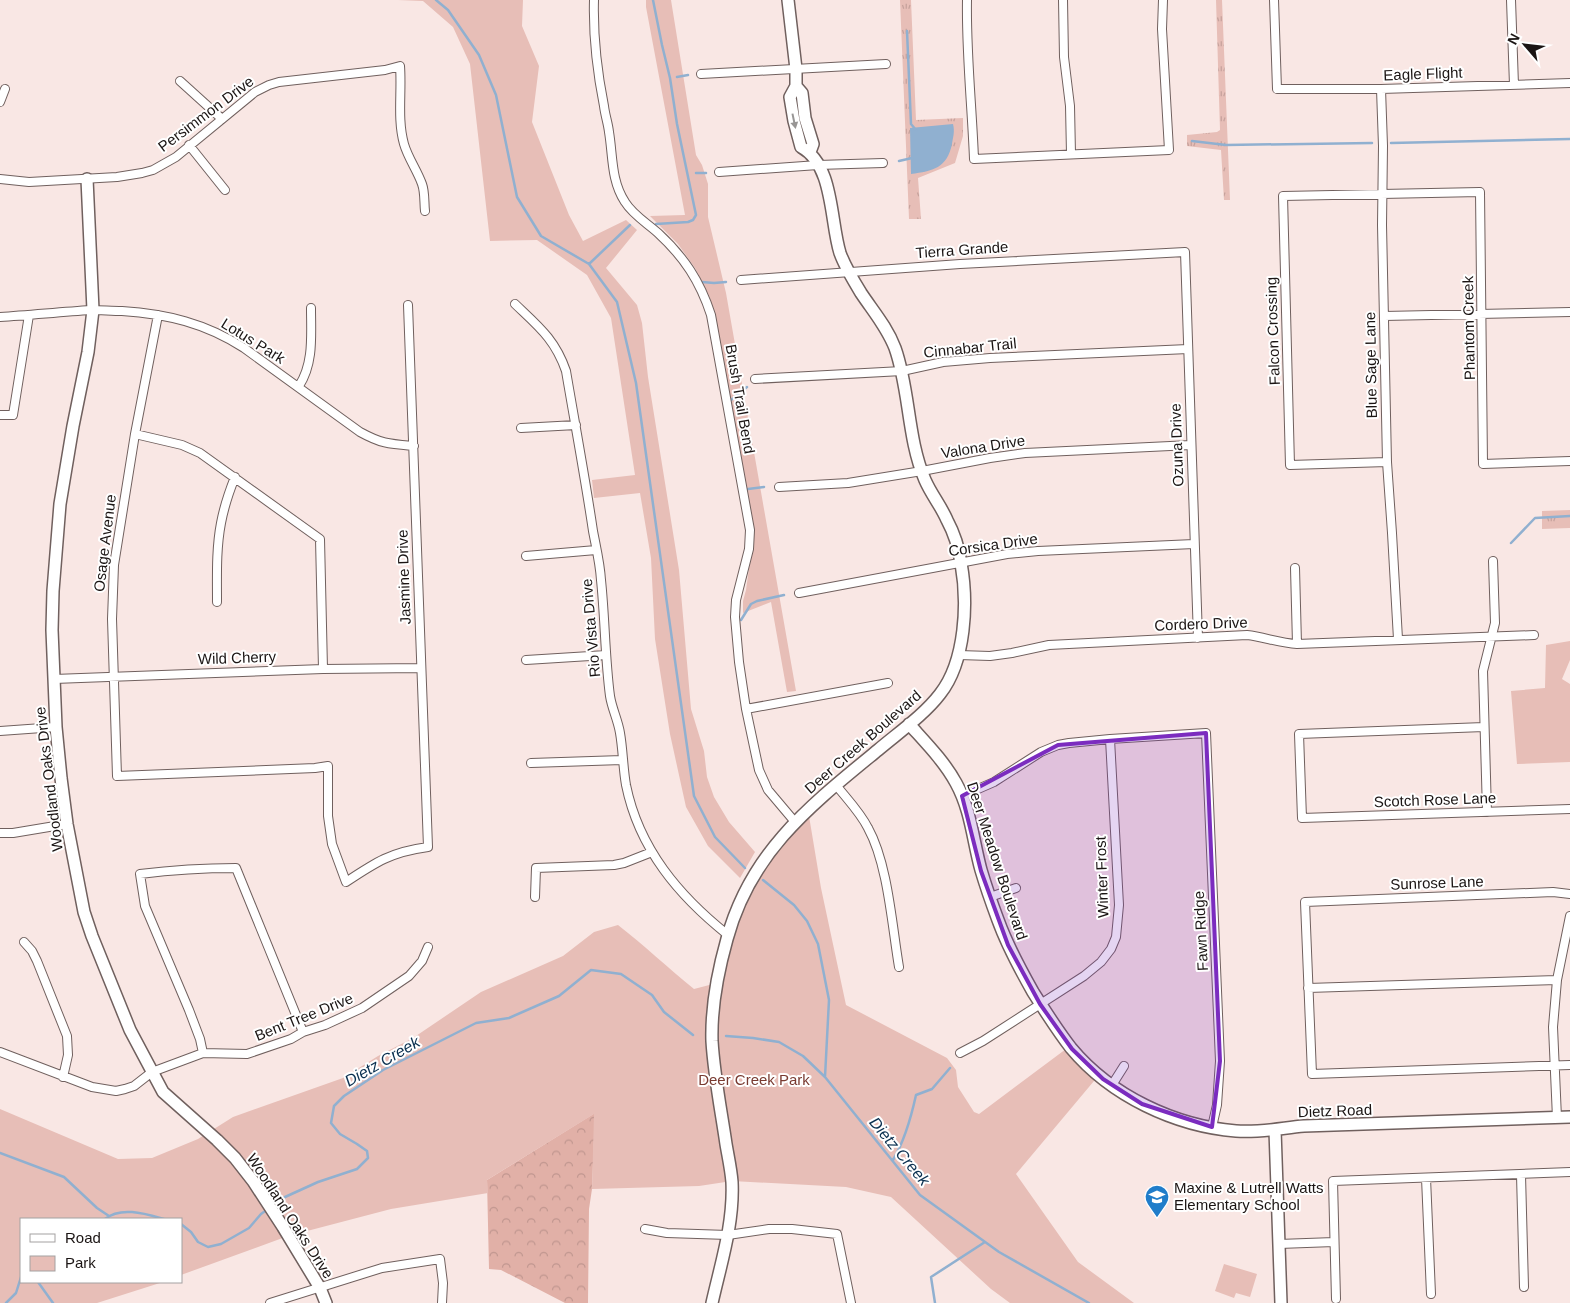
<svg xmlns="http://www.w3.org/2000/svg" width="1570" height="1303" viewBox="0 0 1570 1303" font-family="Arial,sans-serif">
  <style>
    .grass { fill: url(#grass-tufts) }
    .forest { fill: url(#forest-crowns) }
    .green { fill: #e7beb7 }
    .water { fill: #90b0d0 }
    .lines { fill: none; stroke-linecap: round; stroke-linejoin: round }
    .stream { stroke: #90b0d0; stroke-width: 2.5 }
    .street-casing { stroke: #70605e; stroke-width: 10 }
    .secondary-casing { stroke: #70605e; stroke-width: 14 }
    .street { stroke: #fff; stroke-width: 8 }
    .secondary { stroke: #fff; stroke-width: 11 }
    .oneway { fill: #989695 }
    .marked { fill: #7b2cbf; fill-opacity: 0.2; stroke: #7b2cbf; stroke-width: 4; stroke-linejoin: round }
    .labels { text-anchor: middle; stroke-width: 4; stroke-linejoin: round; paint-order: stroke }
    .street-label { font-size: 15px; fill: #1b1514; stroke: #fff }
    .park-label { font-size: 15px; fill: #793b31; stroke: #fff }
    .poi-label { font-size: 15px; fill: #1b1514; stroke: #fff; text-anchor: start }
    .water-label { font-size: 16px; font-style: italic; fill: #0b3050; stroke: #fff }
  </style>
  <defs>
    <pattern id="grass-tufts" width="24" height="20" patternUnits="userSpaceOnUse" patternTransform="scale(1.25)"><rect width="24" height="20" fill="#e7beb7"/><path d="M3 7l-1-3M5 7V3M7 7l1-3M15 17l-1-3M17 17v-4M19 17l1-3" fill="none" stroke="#c6a29c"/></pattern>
    <pattern id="forest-crowns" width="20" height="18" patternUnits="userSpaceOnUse" patternTransform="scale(1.25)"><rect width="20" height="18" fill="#e1b0a7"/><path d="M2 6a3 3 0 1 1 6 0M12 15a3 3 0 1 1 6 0" fill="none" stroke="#c0968f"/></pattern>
  </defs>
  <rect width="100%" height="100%" fill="#f9e7e4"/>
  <path class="grass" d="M900 0H911L916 120 963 118V136L955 163 918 178 921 219H909Z
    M1216 0H1222L1230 200H1224L1221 150 1187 146V135L1217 132 1220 130Z
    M1570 510V528L1542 529V511Z"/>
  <path class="forest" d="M595 1113 592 1189 589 1209 588 1303H565L501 1270 489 1269 487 1180Z"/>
  <path class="green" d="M398 0H523L522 26 539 66 532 122 569 215 583 241 626 220 637 230 606 268 637 305 642 323 648 377 679 570 691 709 704 751 707 777 714 797 729 822 755 852 740 878 708 846 686 807 670 734 655 639 651 558 640 493 594 498 592 480 635 475 611 318 587 275 537 240 490 241 470 64 453 27 423 1Z
    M646 0H671L696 155 702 165 708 184V217L726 293 796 691 787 692 771 602 743 613V601L746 590 754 532 710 298 695 268 678 244 650 216 685 215 646 7Z
    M1570 641V660L1562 679 1570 684V762L1517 764 1511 691 1545 688 1546 645Z
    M808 810 821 888 846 1005 947 1058 956 1070 958 1087 974 1112 979 1114 1070 1046 1099 1075 1016 1174 1078 1262 1134 1303H1010L991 1289 891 1197 846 1187 732 1181 699 1186 592 1189 594 1114 487 1180 488 1193 391 1209 288 1236 181 1275V1219H21V1282H163L97 1303H0V1109L118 1159 152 1158 198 1139 233 1117 343 1078 378 1056 413 1038 481 992 563 956 594 932 618 925C644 945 668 968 694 989L717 983 743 896Z
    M1224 1264 1257 1274 1250 1297 1236 1293 1234 1298 1215 1291Z"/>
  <path class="water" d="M953 124C955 132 953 137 952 144 947 168 933 171 911 174L910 128Z"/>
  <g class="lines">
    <path class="stream" d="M436 0 448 10 479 55 496 95 517 197 541 236 589 264 617 302 636 383 694 796 715 837 745 868
      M653 0 662 45 670 78 677 124 696 215 693 220 688 222 656 224
      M907 31 911 124 916 130
      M677 77 688 75
      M1192 141 1226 145 1372 143
      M1391 143 1570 139
      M899 161 912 158
      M696 173H706
      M589 264 630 225
      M702 282 714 283 726 282
      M731 400 747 387
      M748 489 764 487
      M1511 543 1535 518 1570 516
      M741 620 751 604 757 601 784 595
      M763 880 794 905 807 921 818 944 829 1000 825 1077
      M726 1036 753 1038 779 1042 803 1056 825 1077 920 1195 999 1252 1089 1303
      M0 1153 64 1177 97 1208 109 1216
      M893 1160C905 1140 911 1118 916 1095L932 1089 950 1068
      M273 1206 285 1197 318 1182 357 1169 368 1158 367 1151 357 1144 340 1134 331 1123 334 1106 344 1096 383 1070 476 1023 509 1018 559 996 591 970 621 974 652 995 664 1012 693 1035
      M105 1219C121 1206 146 1214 164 1219
      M181 1224 191 1232 198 1242 208 1247 221 1244 249 1228 261 1214 268 1209
      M38 1282 53 1303
      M6 1303 16 1293 21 1277
      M935 1303 931 1277 985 1242"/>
    <defs>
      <path id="street" d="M594 0C593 35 597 71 604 106 605 115 608 123 609 132 613 156 611 181 625 202 633 215 647 223 658 233 684 257 700 281 711 315L750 530 749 549 736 600 735 617 739 662 746 709 759 770 768 790 795 822
        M967 0C966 53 972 106 974 159L1169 150 1162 29 1163 0
        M1063 0 1064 57 1070 106 1071 154
        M1274 0 1277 89H1381L1570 83
        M1511 0 1514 85
        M701 74 886 64
        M180 81 222 119
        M1381 89 1383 146 1382 225 1387 462 1392 533 1398 639
        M0 102 5 89
        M189 145 225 190
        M719 172 818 165 883 163
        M0 179 29 182 117 177 142 173 153 170 176 157 255 92 269 85 279 82 385 70 400 66C402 92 397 119 404 144 408 158 417 170 422 184 425 192 424 202 425 211
        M741 280 960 264 1185 252 1198 638
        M515 304C538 326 555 339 566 371 575 424 585 477 593 531 596 547 600 563 601 580 605 618 605 658 610 696 612 709 618 720 620 733 623 750 623 768 626 785 639 849 679 896 728 935
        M158 315 135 434 114 565 112 619 117 776 315 768 328 766V816L332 844 346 882C376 862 391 852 428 847L408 305
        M1384 316 1570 312
        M0 317C30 315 61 312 91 310 101 310 112 311 122 311 167 314 205 323 244 348L360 432C382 444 389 444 414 446
        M755 379 902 371 943 362 990 358 1188 349
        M299 386C314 363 311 335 311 308
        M0 415H13L29 315
        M521 428 576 425
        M135 434 182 445 200 453 320 539 323 669
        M1387 462 1290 465 1283 196 1480 192 1483 464 1570 461
        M779 487 848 483 922 471 990 458 1025 453 1191 445
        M526 556 596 550
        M1295 568 1297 644
        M799 593 1007 554 1038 551 1194 544
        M217 602C217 576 216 549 221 523 224 507 229 492 235 477
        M959 655 990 656 1012 653 1049 645 1247 635C1264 637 1280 643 1297 644L1534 635
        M526 660 606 655
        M54 679 323 669 421 668
        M746 709 888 683
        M1484 727 1299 734 1302 818 1570 809
        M0 731 56 727
        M531 763 622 760
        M836 785C847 799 860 812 868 828 888 864 892 926 899 967
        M962 796 994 782 1041 752 1058 745 1069 743 1110 739 1206 733 1220 1061 1217 1105 1212 1127
        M1487 812 1483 671 1495 623 1493 561
        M0 833H13L67 824
        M1570 894 1553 892 1305 902 1312 1074 1570 1065
        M535 897 536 868 614 865 624 863 652 852
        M990 897 1016 888
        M24 942 32 951 37 961 67 1036 68 1055 63 1077
        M1308 988 1557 980
        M0 1052 92 1087 116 1091 125 1089 134 1086 152 1072 203 1053 247 1054 291 1039 303 1032 325 1025 362 1008 409 976 422 961 428 947
        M203 1053 200 1039 189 1010 145 906 140 874C172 870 204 868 236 868L303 1032
        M960 1053 983 1041 1084 976 1101 962 1111 949 1116 937 1119 905 1110 739
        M1112 1085 1124 1066
        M1557 1118 1553 1027 1557 980 1570 916
        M1521 1175 1524 1287
        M1426 1178 1431 1294
        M645 1229 667 1233 728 1235 769 1229H792L837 1234 851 1303
        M1279 1244 1334 1242
        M1336 1299 1333 1181 1570 1172
        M270 1303 382 1268 440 1259 443 1283 442 1303"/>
      <path id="secondary" d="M796 86 802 93 805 118 813 144 810 152
        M87 179 93 310 88 352 73 426 60 504 53 591 52 630 56 727 61 778 67 824 84 912 92 936 130 1030 163 1092 217 1140 235 1158 253 1181 283 1227 320 1288 326 1303
        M909 724C926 743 944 761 956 783 971 810 973 841 981 870 986 887 992 904 998 920 1007 945 1020 969 1033 992 1045 1011 1057 1030 1071 1048 1111 1096 1175 1126 1236 1131 1259 1133 1282 1128 1304 1126L1570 1117
        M1275 1130 1281 1303
        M712 1303C721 1263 734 1223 732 1182 731 1169 728 1156 726 1144 721 1110 714 1075 712 1041 711 1007 718 971 727 939 751 851 811 805 878 750 898 733 924 715 940 694 966 661 968 602 961 563 959 549 954 533 947 520 941 506 931 494 925 480 907 438 910 390 895 348 887 327 873 311 861 293 853 280 845 267 840 253 830 221 834 165 801 147L794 121 790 97 796 86V69L788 0"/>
    </defs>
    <use href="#street" class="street-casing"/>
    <use href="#secondary" class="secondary-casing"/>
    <use href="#street" class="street"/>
    <use href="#secondary" class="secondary"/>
  </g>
  <defs><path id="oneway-solid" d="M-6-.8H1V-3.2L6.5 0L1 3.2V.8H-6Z" transform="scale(1.25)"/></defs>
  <use class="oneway" href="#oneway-solid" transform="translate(794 121) rotate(78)"/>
  <path class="marked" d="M1206 733 1220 1061 1212 1127 1142 1104 1103 1079 1072 1049 1040 1004 1008 945 981 871 962 796 1058 745Z"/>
  <defs>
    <symbol id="school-pin" viewBox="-11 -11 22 30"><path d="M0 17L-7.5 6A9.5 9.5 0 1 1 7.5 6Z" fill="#207dca" stroke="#fff"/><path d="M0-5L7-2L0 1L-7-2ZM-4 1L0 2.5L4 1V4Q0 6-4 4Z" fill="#fff"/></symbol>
  </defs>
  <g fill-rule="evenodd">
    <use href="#school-pin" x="1143" y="1183" width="28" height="38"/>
  </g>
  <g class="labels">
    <g class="street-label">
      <text transform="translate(1423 74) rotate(-2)" y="5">Eagle Flight</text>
      <text transform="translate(206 114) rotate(-37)" y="5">Persimmon Drive</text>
      <text transform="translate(962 250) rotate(-4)" y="5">Tierra Grande</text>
      <text transform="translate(1469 328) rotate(-91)" y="5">Phantom Creek</text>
      <text transform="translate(1273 331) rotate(-92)" y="5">Falcon Crossing</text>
      <text transform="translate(253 341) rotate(32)" y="5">Lotus Park</text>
      <text transform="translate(970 348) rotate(-6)" y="5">Cinnabar Trail</text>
      <text transform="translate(1371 365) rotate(-91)" y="5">Blue Sage Lane</text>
      <text transform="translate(740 399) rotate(80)" y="5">Brush Trail Bend</text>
      <text transform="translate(1177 445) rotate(-92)" y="5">Ozuna Drive</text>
      <text transform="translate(983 447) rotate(-9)" y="5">Valona Drive</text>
      <text transform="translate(105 543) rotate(-83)" y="5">Osage Avenue</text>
      <text transform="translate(993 545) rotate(-8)" y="5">Corsica Drive</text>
      <text transform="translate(404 577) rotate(-92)" y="5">Jasmine Drive</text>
      <text transform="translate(1201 624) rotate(-2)" y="5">Cordero Drive</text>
      <text transform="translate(591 628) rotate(-95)" y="5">Rio Vista Drive</text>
      <text transform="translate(237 658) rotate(-2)" y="5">Wild Cherry</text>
      <text transform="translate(863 742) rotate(-41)" y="5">Deer Creek Boulevard</text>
      <text transform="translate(49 779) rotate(-97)" y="5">Woodland Oaks Drive</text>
      <text transform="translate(1435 800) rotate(-2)" y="5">Scotch Rose Lane</text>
      <text transform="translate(997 861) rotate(72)" y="5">Deer Meadow Boulevard</text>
      <text transform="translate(1102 877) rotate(-92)" y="5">Winter Frost</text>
      <text transform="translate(1437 883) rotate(-2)" y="5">Sunrose Lane</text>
      <text transform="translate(1201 931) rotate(-93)" y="5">Fawn Ridge</text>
      <text transform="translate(304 1017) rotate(-22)" y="5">Bent Tree Drive</text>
      <text transform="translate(1335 1111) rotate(-2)" y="5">Dietz Road</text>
      <text transform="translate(290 1216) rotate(57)" y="5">Woodland Oaks Drive</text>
    </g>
    <g class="park-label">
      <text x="754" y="1085">Deer Creek Park</text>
    </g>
    <g class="poi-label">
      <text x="1174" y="1193">Maxine &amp; Lutrell Watts<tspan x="1174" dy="17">Elementary School</tspan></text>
    </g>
    <g class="water-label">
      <text transform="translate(382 1061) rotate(-30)" y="6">Dietz Creek</text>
      <text transform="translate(900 1151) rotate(50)" y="6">Dietz Creek</text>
    </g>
  </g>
  <rect x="20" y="1218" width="162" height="65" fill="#ffffff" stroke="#a4a1a1"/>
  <rect x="30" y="1234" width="25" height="8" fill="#ffffff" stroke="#a4a1a1"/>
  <text x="65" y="1243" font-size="15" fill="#1b1514">Road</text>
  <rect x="30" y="1256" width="25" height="15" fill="#e7beb7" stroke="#a4a1a1"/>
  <text x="65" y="1268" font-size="15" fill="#1b1514">Park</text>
  <g transform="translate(1525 45) rotate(298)" stroke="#ffffff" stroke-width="4" paint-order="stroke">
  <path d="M0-4L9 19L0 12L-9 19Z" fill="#1b1514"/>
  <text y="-8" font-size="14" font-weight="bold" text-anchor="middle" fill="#1b1514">N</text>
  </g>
</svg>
